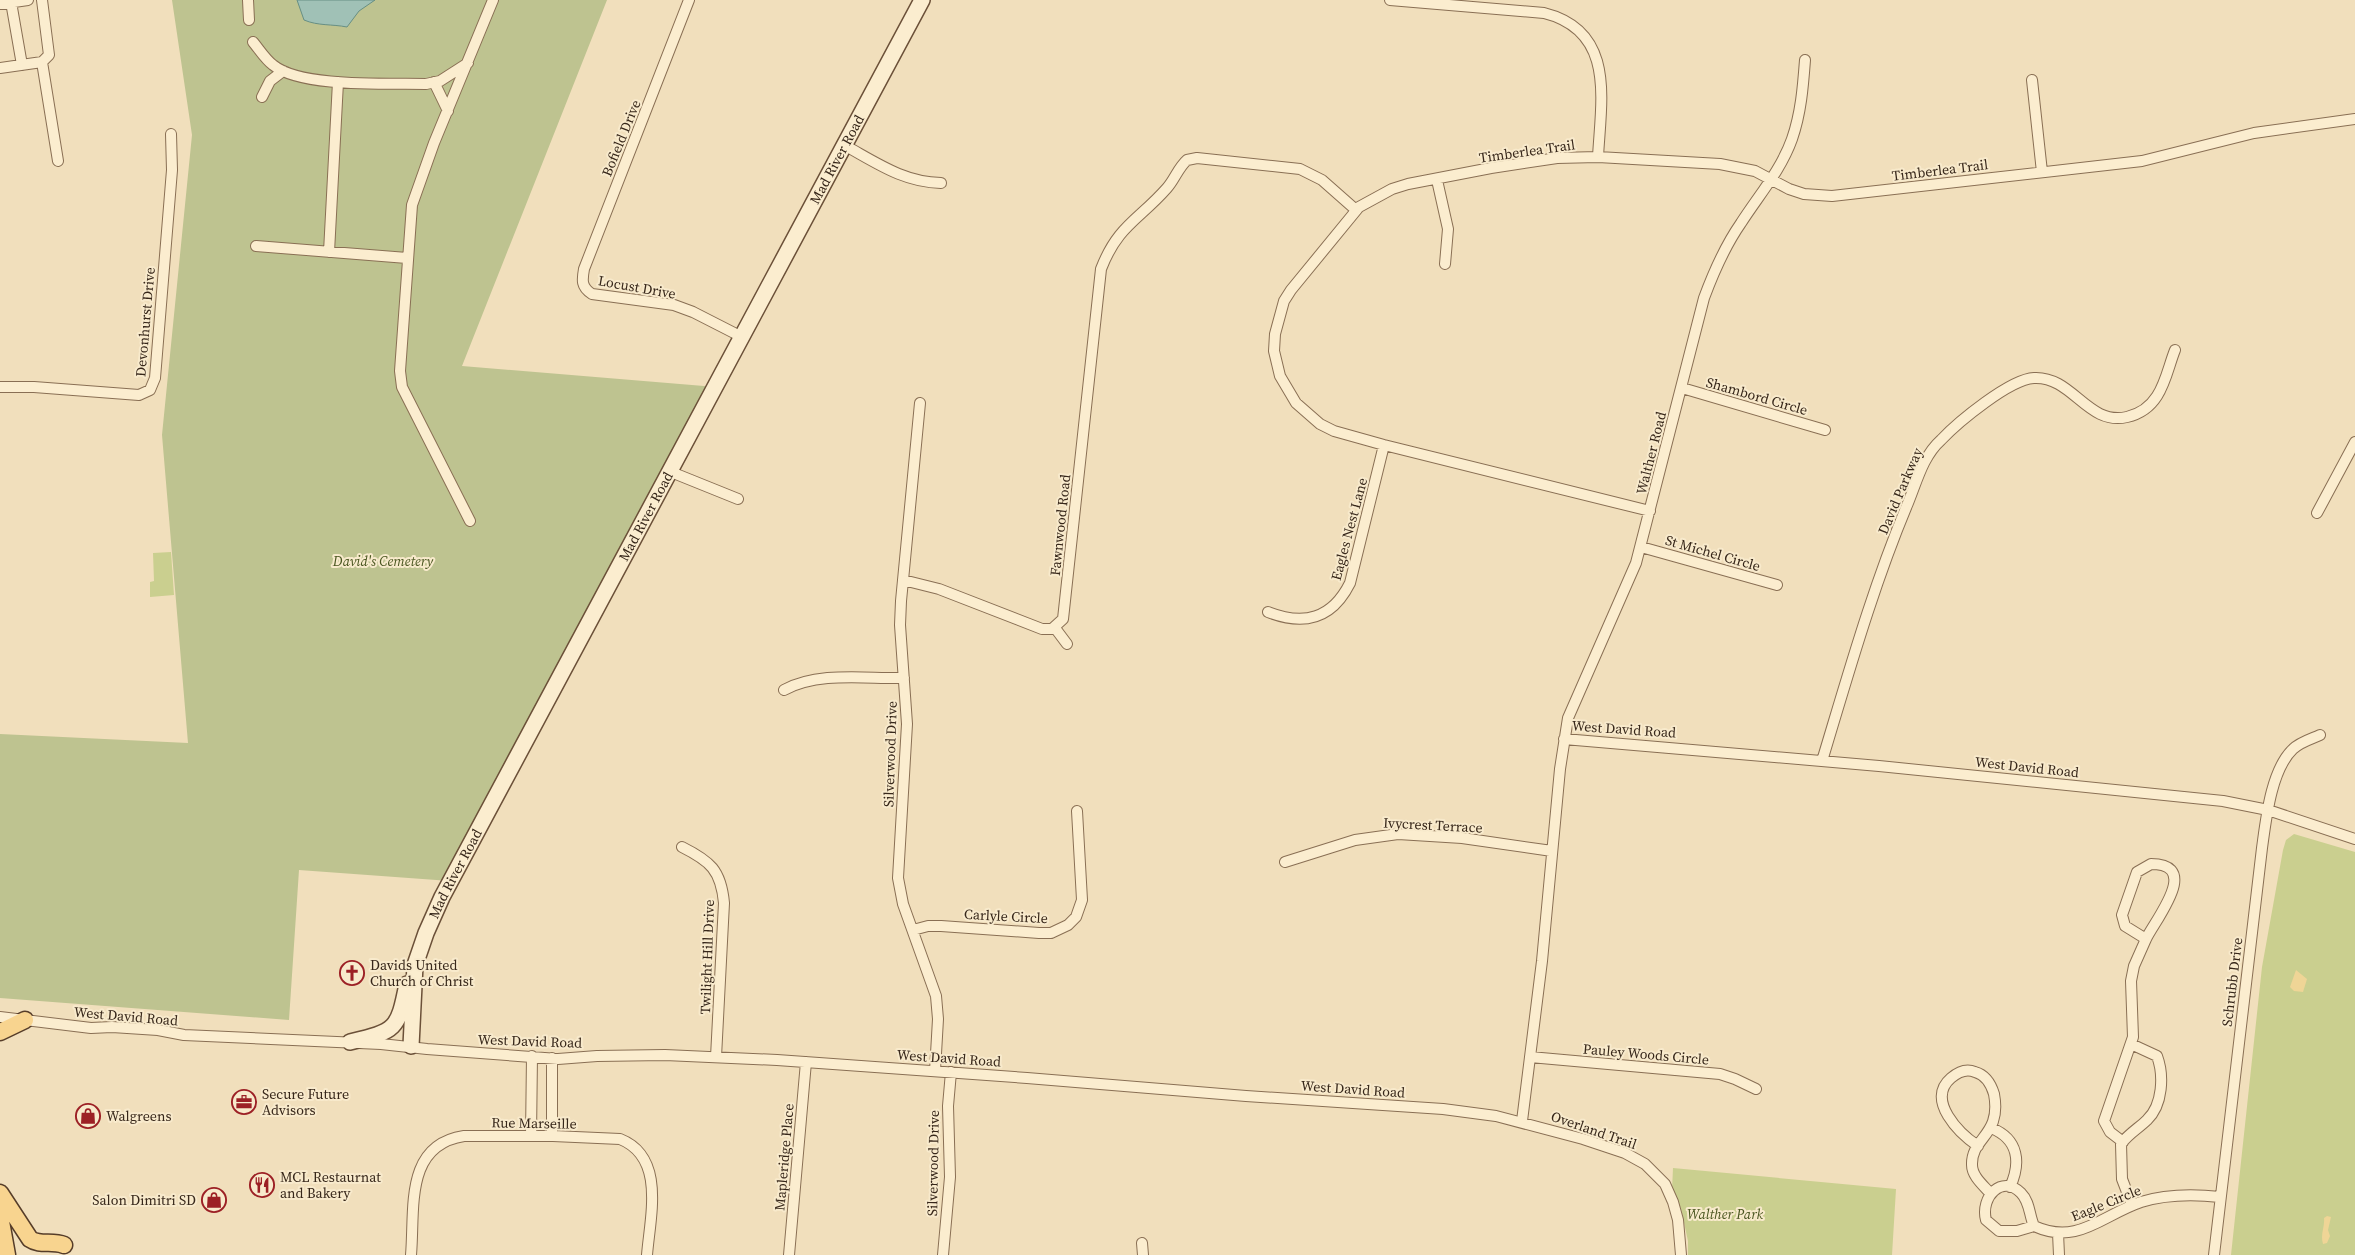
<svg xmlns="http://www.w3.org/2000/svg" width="2355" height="1255" viewBox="0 0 2355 1255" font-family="'Source Serif 4',serif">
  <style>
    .green { fill: #cacf8f }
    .sand { fill: #efd596 }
    .cemetery { fill: #bec390 }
    .water { fill: #a0c1b6; stroke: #678f84 }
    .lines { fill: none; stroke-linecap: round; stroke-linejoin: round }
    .street-casing { stroke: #896f54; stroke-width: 12 }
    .secondary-casing { stroke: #6b5038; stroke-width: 18 }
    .primary-casing { stroke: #563d29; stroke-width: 19 }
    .street { stroke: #fbedcf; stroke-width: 10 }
    .secondary { stroke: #fbedcf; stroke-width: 15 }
    .primary { stroke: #f8d48f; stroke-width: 16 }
    .labels { text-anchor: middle; stroke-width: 4; stroke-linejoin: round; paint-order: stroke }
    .street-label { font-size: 14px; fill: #37271a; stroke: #f8eacc }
    .park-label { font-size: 14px; font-style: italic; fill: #49551f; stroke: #f8eacc }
    .poi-label { font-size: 14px; fill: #37271a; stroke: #f8eacc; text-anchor: start }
  </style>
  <rect width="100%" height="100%" fill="#f1dfbc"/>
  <path class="green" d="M171 552 174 595 150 597V582L154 581 153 553Z
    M2294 834 2355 852V1255H2231L2262 967 2283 850 2286 840Z
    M1673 1168 1896 1189 1892 1255H1688V1241L1681 1209 1672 1190Z"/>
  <path class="sand" d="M2296 970 2307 979 2303 992 2294 991 2290 987Z
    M2327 1216 2331 1217 2328 1230 2330 1236 2327 1243 2323 1244C2320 1234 2325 1227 2324 1218Z"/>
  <path class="cemetery" d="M172 0H607L462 366 716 387 450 881 299 870 289 1020 0 998V734L188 743 162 435 192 135Z"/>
  <path class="water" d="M297 0H375L359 11 347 27C332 24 318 26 304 20Z"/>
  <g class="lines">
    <defs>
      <path id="street" d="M248 0 249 20
        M689 0 584 269C582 280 581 287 592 294L674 305 693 312 742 337
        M1390 0 1544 13C1616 31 1601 100 1598 157
        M11 2 22 65
        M0 4 28 0
        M253 42C259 49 265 59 273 65 301 88 389 83 426 84L440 81 468 63
        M42 62 58 161
        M0 68 42 62 49 55 42 0
        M2032 80 2042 172
        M434 82 448 111
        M262 97 270 81 283 71
        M844 145C877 163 903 182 941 183
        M1437 180 1448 229 1445 264
        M256 246 407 258
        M329 252 338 82
        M0 387H34L139 395 150 390 155 378 172 170 171 134
        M1682 388 1825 430
        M920 403 901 601 900 625 907 724 898 878 903 904 936 996 938 1019 935 1071
        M671 472 738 499
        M1650 511 1384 445 1334 431 1320 424 1296 403 1280 376 1274 351 1275 334 1284 301 1291 290 1359 207 1392 189 1408 184 1491 168 1557 158 1598 157 1720 164 1755 171 1789 189 1804 194 1832 196 2142 161 2254 133 2355 119
        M2317 513 2355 442
        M470 521 402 387 400 371 412 205 434 143 493 0
        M1641 547 1777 585
        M903 580 939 589 1042 629H1052L1063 619 1101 269C1118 225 1139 220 1167 188 1175 179 1178 168 1187 160L1197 158 1300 169 1322 180 1356 210
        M1268 612C1304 626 1332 619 1350 583L1384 445
        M1055 628 1067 644
        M784 690C819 671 866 679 904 678
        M1564 739 1879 766 2223 801 2268 810 2355 839
        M1822 761C1848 675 1873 586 1908 503 1917 481 1923 456 1941 440 1958 422 2010 379 2034 378 2073 376 2087 426 2127 417 2140 414 2150 407 2157 396 2166 382 2169 365 2175 350
        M682 847C710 861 721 870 724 903L716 1057
        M1285 862 1355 840 1398 834 1462 838 1552 851
        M2151 864C2202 864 2155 920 2146 939L2125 926 2122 915 2137 872Z
        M913 930 928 926H941L1039 933H1051L1068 925 1076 917 1082 900 1077 811
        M0 1017 91 1028 112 1027 158 1030 184 1035 381 1044 427 1049 558 1059 597 1056 665 1055 777 1060 1027 1078 1246 1096 1443 1109 1496 1116 1583 1139 1625 1153 1645 1164 1665 1184 1673 1202 1678 1220 1681 1255
        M2131 1044 2157 1056C2164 1075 2163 1105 2147 1120 2139 1128 2128 1134 2121 1144L2122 1179 2132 1205
        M1530 1057 1720 1074 1735 1079 1756 1089
        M552 1058V1136
        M1522 1121 1542 961 1560 769 1568 718 1636 563 1704 298C1714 271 1725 246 1741 223 1759 195 1781 170 1792 139 1801 113 1803 87 1805 60
        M1991 1128C2019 1139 2021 1163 2010 1187
        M531 1136 532 1056
        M2123 1142 2110 1132 2104 1121 2133 1037 2131 981 2134 966 2146 939
        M1978 1146C1960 1134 1925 1100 1951 1078 1958 1072 1966 1068 1975 1072 1986 1075 1991 1084 1994 1094 2002 1136 1971 1137 1972 1165 1972 1176 1983 1185 1990 1193
        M2034 1226 2017 1231H1999L1986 1220C1980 1197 2002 1174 2021 1193 2030 1202 2029 1215 2034 1226 2078 1246 2102 1215 2141 1202 2167 1194 2193 1194 2220 1197
        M2058 1233 2059 1255
        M1142 1243 1143 1255
        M411 1255C415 1209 404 1145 464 1136H553L620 1139C666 1157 650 1217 647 1255
        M789 1255 806 1062
        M943 1255 950 1177 948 1106 951 1072
        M2214 1255 2262 848C2266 819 2271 770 2293 749 2300 742 2311 739 2320 735"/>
      <g id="secondary">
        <path d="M350 1042C396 1031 398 1030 407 984"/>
        <path id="s1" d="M411 1046 415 965 426 933 442 897 922 0"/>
      </g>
      <path id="primary" d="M0 1032 25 1020
        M0 1193 30 1239C40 1246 52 1240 64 1245
        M0 1216 7 1255"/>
    </defs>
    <use href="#street" class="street-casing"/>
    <use href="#secondary" class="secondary-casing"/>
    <use href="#primary" class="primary-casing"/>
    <use href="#street" class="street"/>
    <use href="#secondary" class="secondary"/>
    <use href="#primary" class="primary"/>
  </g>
  <defs>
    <symbol id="church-ring" viewBox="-11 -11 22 22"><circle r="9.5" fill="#f8eacc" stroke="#9c2025" stroke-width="1.5"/><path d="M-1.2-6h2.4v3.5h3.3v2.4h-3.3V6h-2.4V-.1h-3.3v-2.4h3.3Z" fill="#9c2025"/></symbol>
    <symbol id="office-ring" viewBox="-11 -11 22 22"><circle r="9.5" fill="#f8eacc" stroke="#9c2025" stroke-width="1.5"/><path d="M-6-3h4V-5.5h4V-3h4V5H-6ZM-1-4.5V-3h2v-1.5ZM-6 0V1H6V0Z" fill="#9c2025"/></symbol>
    <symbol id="shop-ring" viewBox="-11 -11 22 22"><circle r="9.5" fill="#f8eacc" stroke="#9c2025" stroke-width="1.5"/><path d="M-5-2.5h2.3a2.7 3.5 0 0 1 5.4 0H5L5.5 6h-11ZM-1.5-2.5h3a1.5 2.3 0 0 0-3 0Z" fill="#9c2025"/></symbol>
    <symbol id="restaurant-ring" viewBox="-11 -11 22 22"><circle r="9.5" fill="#f8eacc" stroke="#9c2025" stroke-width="1.5"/><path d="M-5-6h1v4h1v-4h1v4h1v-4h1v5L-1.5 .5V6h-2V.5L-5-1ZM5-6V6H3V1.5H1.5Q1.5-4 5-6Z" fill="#9c2025"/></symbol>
  </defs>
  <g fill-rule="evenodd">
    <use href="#church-ring" x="338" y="959" width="28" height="28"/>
    <use href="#office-ring" x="230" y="1088" width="28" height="28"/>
    <use href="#shop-ring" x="74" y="1102" width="28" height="28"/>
    <use href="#restaurant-ring" x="248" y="1171" width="28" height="28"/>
    <use href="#shop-ring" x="200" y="1186" width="28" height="28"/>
  </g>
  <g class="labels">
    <g class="street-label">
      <text transform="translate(621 138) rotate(-68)" y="5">Bofield Drive</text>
      <text transform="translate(1527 151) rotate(-8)" y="5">Timberlea Trail</text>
      <text dy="5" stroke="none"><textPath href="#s1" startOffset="991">Mad River Road</textPath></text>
      <text transform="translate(1940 170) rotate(-7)" y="5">Timberlea Trail</text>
      <text transform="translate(637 287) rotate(10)" y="5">Locust Drive</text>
      <text transform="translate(145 322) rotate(-85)" y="5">Devonhurst Drive</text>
      <text transform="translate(1757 396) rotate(16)" y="5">Shambord Circle</text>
      <text transform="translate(1651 453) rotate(-76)" y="5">Walther Road</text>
      <text transform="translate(1900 491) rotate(-67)" y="5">David Parkway</text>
      <text dy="5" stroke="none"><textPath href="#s1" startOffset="586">Mad River Road</textPath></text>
      <text transform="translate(1060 525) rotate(-84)" y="5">Fawnwood Road</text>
      <text transform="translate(1349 529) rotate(-75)" y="5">Eagles Nest Lane</text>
      <text transform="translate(1713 553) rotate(16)" y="5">St Michel Circle</text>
      <text transform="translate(1624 729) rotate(4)" y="5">West David Road</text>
      <text transform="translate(890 754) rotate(-88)" y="5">Silverwood Drive</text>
      <text transform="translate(2027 767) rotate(6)" y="5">West David Road</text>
      <text transform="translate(1433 825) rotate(3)" y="5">Ivycrest Terrace</text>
      <text dy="5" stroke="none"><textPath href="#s1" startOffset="181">Mad River Road</textPath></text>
      <text transform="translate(1006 916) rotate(3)" y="5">Carlyle Circle</text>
      <text transform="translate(707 957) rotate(-88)" y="5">Twilight Hill Drive</text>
      <text transform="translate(2232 982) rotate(-83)" y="5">Schrubb Drive</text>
      <text transform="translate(126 1016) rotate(5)" y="5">West David Road</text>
      <text transform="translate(530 1041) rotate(2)" y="5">West David Road</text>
      <text transform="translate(1646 1054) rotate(5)" y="5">Pauley Woods Circle</text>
      <text transform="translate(949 1058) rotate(4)" y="5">West David Road</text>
      <text transform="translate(1353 1089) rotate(4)" y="5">West David Road</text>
      <text transform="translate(534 1123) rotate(1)" y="5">Rue Marseille</text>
      <text transform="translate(1594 1130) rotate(19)" y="5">Overland Trail</text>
      <text transform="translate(784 1157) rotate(-85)" y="5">Mapleridge Place</text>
      <text transform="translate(933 1163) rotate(-89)" y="5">Silverwood Drive</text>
      <text transform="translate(2106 1203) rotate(-22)" y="5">Eagle Circle</text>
    </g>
    <g class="park-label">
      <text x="383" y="566">David's Cemetery</text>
      <text x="1725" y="1219">Walther Park</text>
    </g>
    <g class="poi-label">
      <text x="370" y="970">Davids United<tspan x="370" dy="16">Church of Christ</tspan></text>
      <text x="262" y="1099">Secure Future<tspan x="262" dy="16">Advisors</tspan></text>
      <text x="106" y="1121">Walgreens</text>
      <text x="280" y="1182">MCL Restaurnat<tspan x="280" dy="16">and Bakery</tspan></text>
      <text x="196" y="1205" text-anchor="end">Salon Dimitri SD</text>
    </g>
  </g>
</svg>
